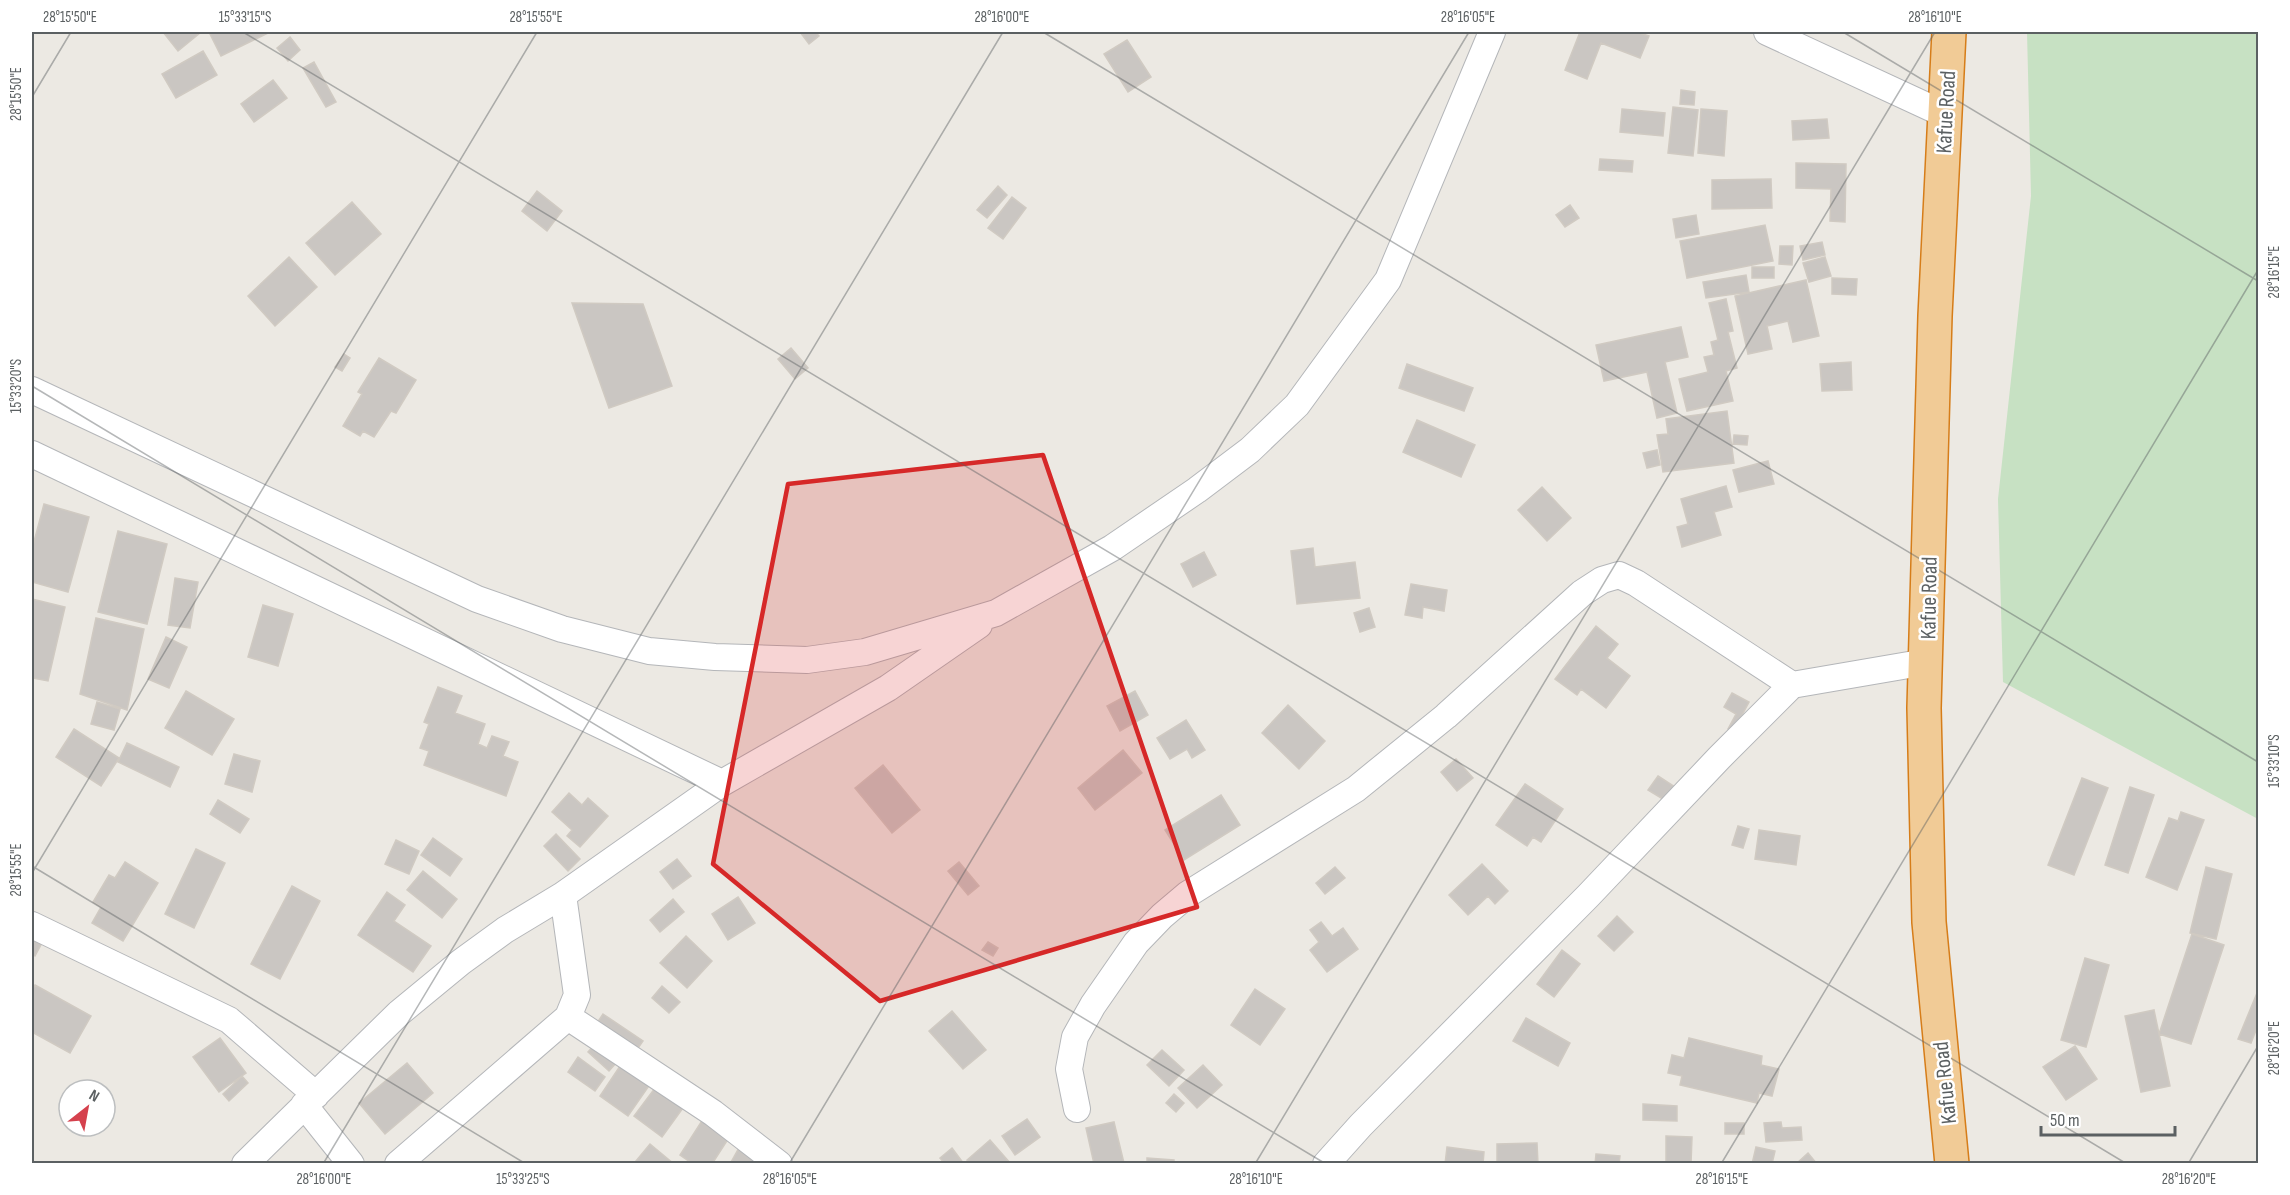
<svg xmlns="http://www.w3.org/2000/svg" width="2290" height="1195" viewBox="0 0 2290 1195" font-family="'Sofia Sans Condensed',sans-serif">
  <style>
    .green { fill: #c7e1c3 }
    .building { fill: #cac6c2; stroke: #d0cac2; stroke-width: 1.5 }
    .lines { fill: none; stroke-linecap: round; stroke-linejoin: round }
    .minor-casing { stroke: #b4b6b9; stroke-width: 28 }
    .highway-casing { stroke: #d67d19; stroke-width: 36 }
    .minor { stroke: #fff; stroke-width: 26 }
    .highway { stroke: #f1cb96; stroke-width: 33 }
    .marked { fill: #d62828; fill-opacity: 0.2; stroke: #d62828; stroke-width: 4.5; stroke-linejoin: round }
    .ticks { fill: none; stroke: #5b6062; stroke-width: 1.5; stroke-opacity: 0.45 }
    .labels { text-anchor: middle; stroke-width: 5; stroke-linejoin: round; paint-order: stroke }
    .street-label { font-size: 22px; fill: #5b6062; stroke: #fff }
    .neatline { fill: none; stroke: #5b6062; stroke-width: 2 }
    .ticks-label { font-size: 15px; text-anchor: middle; fill: #5b6062 }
  </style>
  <rect width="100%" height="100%" fill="#ece9e3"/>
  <path class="green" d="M2027 32H2258V819L2003 682 1998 499 2031 196Z"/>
  <path class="building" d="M163 32H199L200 33 178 51Z
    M209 32H270L221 56Z
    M800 32H815L819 36 809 44Z
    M1580 32H1637L1649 36 1640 58 1601 43 1587 79 1565 70Z
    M290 37 300 50 288 61 277 48Z
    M1127 40 1151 77 1128 92 1104 54Z
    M203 51 217 75 176 98 162 74Z
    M314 62 336 102 326 107 303 68Z
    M273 80 287 98 254 122 241 104Z
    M1681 90 1695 92 1694 105 1680 104Z
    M1673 107 1698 110 1693 156 1668 153Z
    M1622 109 1665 113 1663 136 1620 132Z
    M1701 109 1727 111 1724 156 1698 153Z
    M1827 119 1829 138 1793 140 1792 121Z
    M1600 159 1633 161 1632 172 1599 170Z
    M1796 163 1846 164 1845 222 1830 221 1831 189 1796 188Z
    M1771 179 1772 208 1712 209V180Z
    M998 186 1007 195 987 218 977 210Z
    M537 191 562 211 547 231 522 211Z
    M1012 197 1026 208 1003 239 988 228Z
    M352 202 381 234 335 275 306 243Z
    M1570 205 1579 218 1565 227 1556 215Z
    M1696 215 1699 234 1676 238 1673 219Z
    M1765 225 1773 261 1687 278 1680 241Z
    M1822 242 1825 255 1803 260 1800 246Z
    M1780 246H1793L1792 265 1779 264Z
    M289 257 317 287 275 326 248 296Z
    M1825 257 1831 276 1809 282 1803 263Z
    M1752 267H1774V278H1752Z
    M1746 275 1749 292 1706 298 1703 282Z
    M1832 278 1857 279 1856 295 1832 294Z
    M1806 280 1819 336 1793 342 1788 321 1767 326 1772 349 1748 354 1735 296Z
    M1726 299 1733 331 1728 332 1737 368 1726 371 1733 401 1687 411 1679 379 1708 372 1704 357 1714 355 1711 342 1718 340 1709 303Z
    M572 303 643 304 672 386 609 408Z
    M1681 327 1688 357 1665 362 1677 413 1657 418 1647 372 1604 381 1596 345Z
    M791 348 808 368 795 379 778 359Z
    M344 354 350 358 342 371 335 367Z
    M379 358 416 380 396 413 391 411 374 437 363 431 360 436 343 426 362 394 358 392Z
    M1851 362 1852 390 1822 391 1820 364Z
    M1407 364 1473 388 1464 411 1399 388Z
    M1727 411 1734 463 1663 472 1657 435 1668 434 1666 419Z
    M1417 420 1475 445 1461 477 1403 452Z
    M1734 435 1748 436 1747 445 1733 444Z
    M1657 450 1660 465 1647 468 1643 453Z
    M1768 461 1774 484 1739 492 1733 470Z
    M1726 486 1732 507 1714 512 1721 535 1682 547 1677 527 1688 524 1681 499Z
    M1542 487 1571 518 1547 541 1518 510Z
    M44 504 89 517 68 592 32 582V549Z
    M118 531 167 544 147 624 98 612Z
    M1313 548 1315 567 1355 562 1360 598 1297 604 1291 551Z
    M1204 552 1216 575 1193 587 1181 564Z
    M175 578 198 582 190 628 168 625Z
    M1411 584 1447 590 1444 611 1423 607 1422 618 1405 615Z
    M32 599 65 607 48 681 32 678Z
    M263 605 293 614 278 666 248 657Z
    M1369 608 1375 627 1360 632 1354 613Z
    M96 618 144 629 127 710 80 694Z
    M1596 626 1618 644 1607 658 1630 676 1606 708 1581 689 1577 695 1555 679Z
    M166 637 187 647 169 688 148 679Z
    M438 687 462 696 455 713 485 724 478 744 487 748 492 736 509 742 503 756 518 762 506 796 424 765 429 751 420 748 429 724 424 722Z
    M186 691 234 719 212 755 165 728Z
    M1135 691 1148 715 1120 731 1107 706Z
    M1732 693 1749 702 1733 732 1728 729 1736 714 1724 707Z
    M97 702 120 709 114 730 91 724Z
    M1288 705 1325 741 1299 769 1262 733Z
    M1186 720 1205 750 1192 758 1187 749 1170 759 1157 738Z
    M74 729 119 758 101 786 56 757Z
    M127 743 179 767 170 787 118 762Z
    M1123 750 1142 773 1095 810 1078 788Z
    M234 754 260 761 252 792 225 784Z
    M1456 759 1473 778 1457 791 1441 772Z
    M883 765 920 810 892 833 855 788Z
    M1658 776 1675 787 1666 801 1648 790Z
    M2082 778 2108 788 2074 875 2048 865Z
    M1525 784 1563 809 1541 842 1533 837 1527 846 1496 825Z
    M2130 787 2154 795 2128 873 2105 865Z
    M569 793 582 805 588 798 608 816 580 847 567 836 572 830 552 812Z
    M1221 795 1240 825 1184 860 1165 830Z
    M218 800 249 819 240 833 210 814Z
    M2181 812 2204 820 2177 890 2146 877 2169 818 2178 821Z
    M1738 826 1749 829 1743 848 1732 845Z
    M1759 830 1800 836 1796 865 1755 859Z
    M556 834 580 859 568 871 544 846Z
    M433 838 462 859 450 876 421 855Z
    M396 840 419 851 409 874 385 864Z
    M196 849 225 863 194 928 165 914Z
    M677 859 691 876 673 889 660 872Z
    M125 862 158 883 123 941 92 923 101 907 93 902 109 875 115 878Z
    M959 862 979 886 968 895 948 871Z
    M1482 864 1508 891 1495 904 1488 896 1468 915 1449 895Z
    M1335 867 1345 878 1325 894 1316 883Z
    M2206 867 2232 874 2216 939 2190 933Z
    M423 871 457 899 442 918 407 890Z
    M292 886 320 901 280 979 251 964Z
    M387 892 405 905 394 921 431 946 413 972 358 935Z
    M738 897 755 923 728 940 712 914Z
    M673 899 684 912 660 932 650 920Z
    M1617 916 1633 932 1614 951 1598 936Z
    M1321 922 1332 936 1343 928 1358 949 1327 972 1310 950 1319 942 1310 930Z
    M2192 934 2224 945 2191 1044 2159 1034Z
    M32 935 43 941 35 956 32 954Z
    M686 936 712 961 687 988 660 963Z
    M988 942 998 948 993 956 982 950Z
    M1562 950 1580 964 1554 997 1537 984Z
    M2085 958 2109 965 2086 1047 2061 1040Z
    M35 985 91 1016 70 1053 32 1032V990Z
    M662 986 680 1002 669 1013 652 998Z
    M1255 989 1285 1009 1260 1045 1231 1025Z
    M2257 993 2258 994V1025L2251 1043 2238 1039Z
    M2154 1010 2170 1086 2141 1092 2125 1016Z
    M952 1011 986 1050 963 1069 929 1031Z
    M603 1014 643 1041 636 1051 597 1023Z
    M1526 1018 1570 1043 1558 1066 1513 1041Z
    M220 1038 246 1073 219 1092 193 1057Z
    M1689 1038 1762 1056 1761 1065 1779 1069 1772 1096 1759 1093 1757 1103 1680 1085 1682 1076 1668 1073 1672 1055 1684 1058Z
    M596 1043 617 1062 609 1071 588 1052Z
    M2075 1046 2097 1079 2066 1100 2043 1067Z
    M1162 1050 1184 1070 1169 1086 1147 1065Z
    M578 1057 605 1077 595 1091 568 1072Z
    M624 1060 653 1080 628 1116 600 1096Z
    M407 1063 433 1093 385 1134 359 1103Z
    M1203 1065 1222 1085 1197 1108 1178 1088Z
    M242 1076 248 1083 229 1101 223 1094Z
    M655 1088 683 1108 662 1137 634 1116Z
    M1174 1094 1184 1103 1176 1112 1166 1103Z
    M1643 1104 1677 1106V1121L1643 1120Z
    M705 1116 732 1133 712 1164H693L680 1155Z
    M1027 1119 1040 1137 1015 1155 1002 1136Z
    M1114 1122 1124 1163 1094 1164 1086 1128Z
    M1781 1122 1782 1128 1801 1127 1802 1140 1766 1142 1764 1123Z
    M1725 1123H1744V1134H1725Z
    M1666 1136 1692 1137 1691 1164H1666Z
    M990 1140 1011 1164H970L967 1160Z
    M1537 1143 1538 1164H1497V1144Z
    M650 1144 674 1164H639L636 1161Z
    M740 1146 759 1164H730Z
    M1447 1147 1484 1152 1483 1164H1445Z
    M1756 1147 1775 1151 1772 1164H1752Z
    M952 1148 964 1164H945L940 1158Z
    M1808 1153 1817 1164H1797V1163Z
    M1596 1154 1620 1156 1619 1164H1595Z
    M1147 1158 1174 1160V1164H1147Z"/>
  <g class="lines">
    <defs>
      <path id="minor" d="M1767 32 1944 114
        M32 390 477 599 562 629 649 651 715 657 807 660 865 652 996 613 1112 548 1197 490 1250 450 1297 405 1388 280 1492 32
        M32 454 722 783
        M563 895 577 995 568 1017 713 1113 779 1164
        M32 925 229 1020 316 1095
        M304 1105 351 1164
        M1077 1109 1069 1069 1075 1037 1093 1005 1136 943 1162 916 1188 894 1356 789 1446 716 1582 593 1602 580 1619 575 1636 583 1792 685
        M245 1164 399 1013 461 962 505 930 563 895 722 783 888 688 979 625
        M398 1164 568 1017
        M1326 1164 1361 1125 1588 896 1719 758 1792 685 1926 662"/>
      <path id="highway" d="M1949 32 1935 316 1924 708 1929 922 1952 1164"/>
    </defs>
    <use href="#minor" class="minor-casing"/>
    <use href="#highway" class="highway-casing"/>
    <use href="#minor" class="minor"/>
    <use href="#highway" class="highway"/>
  </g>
  <path class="marked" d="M1043 455 1197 907 880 1001 713 864 788 484Z"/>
  <path class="ticks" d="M243 32 2127 1164M1043 32 2258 762M1843 32 2258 281M32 97 71 32M32 386 1326 1164M32 866 526 1164M32 873 537 32M323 1164 1003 32M789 1164 1469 32M1255 1164 1935 32M1721 1164 2258 270M2188 1164 2258 1046"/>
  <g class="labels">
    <g class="street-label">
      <text transform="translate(1945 112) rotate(-87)" y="8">Kafue Road</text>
      <text transform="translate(1928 598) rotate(-89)" y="8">Kafue Road</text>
      <text transform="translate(1944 1083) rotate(-96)" y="8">Kafue Road</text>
    </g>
  </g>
  <rect width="2290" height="1195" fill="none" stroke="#ffffff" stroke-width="66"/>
  <g transform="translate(87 1108) rotate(31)"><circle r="28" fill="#ffffff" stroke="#bdbfc0" stroke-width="1.5"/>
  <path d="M0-4.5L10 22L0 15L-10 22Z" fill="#d5414d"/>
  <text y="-9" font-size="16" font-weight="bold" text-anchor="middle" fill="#5b6062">N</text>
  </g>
  <path d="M2041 1126v9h134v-9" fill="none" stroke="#5b6062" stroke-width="3"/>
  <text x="2050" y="1126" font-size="18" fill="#5b6062" stroke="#ffffff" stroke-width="4.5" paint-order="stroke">50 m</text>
  <rect x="33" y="33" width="2224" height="1129" class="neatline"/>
  <g class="ticks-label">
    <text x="70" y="22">28°15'50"E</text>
    <text x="245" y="22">15°33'15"S</text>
    <text x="536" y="22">28°15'55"E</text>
    <text x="1002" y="22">28°16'00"E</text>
    <text x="1468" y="22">28°16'05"E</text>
    <text x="1935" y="22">28°16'10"E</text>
    <text transform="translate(16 94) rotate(-90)" y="5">28°15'50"E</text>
    <text transform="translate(2274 272) rotate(-90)" y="5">28°16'15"E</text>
    <text transform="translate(16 386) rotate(-90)" y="5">15°33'20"S</text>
    <text transform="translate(2274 761) rotate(-90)" y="5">15°33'10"S</text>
    <text transform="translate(16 870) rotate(-90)" y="5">28°15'55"E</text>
    <text transform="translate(2274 1048) rotate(-90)" y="5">28°16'20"E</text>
    <text x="324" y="1184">28°16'00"E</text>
    <text x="523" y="1184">15°33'25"S</text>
    <text x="790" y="1184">28°16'05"E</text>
    <text x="1256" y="1184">28°16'10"E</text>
    <text x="1722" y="1184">28°16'15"E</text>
    <text x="2189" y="1184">28°16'20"E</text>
  </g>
</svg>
